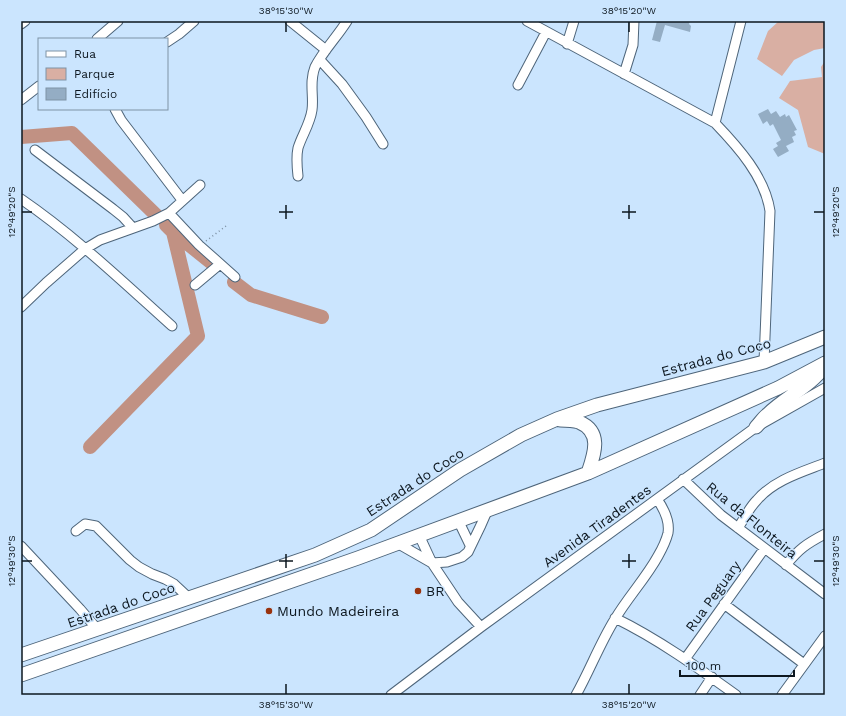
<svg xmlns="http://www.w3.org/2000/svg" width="846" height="716" viewBox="0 0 846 716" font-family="'Work Sans',sans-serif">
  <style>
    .green { fill: #d9afa3 }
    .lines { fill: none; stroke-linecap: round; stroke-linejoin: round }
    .river { stroke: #c19183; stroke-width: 14 }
    .building { fill: #94adc4 }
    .minor-casing { stroke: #4e657a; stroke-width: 11 }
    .highway-casing { stroke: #4e657a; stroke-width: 15 }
    .path { stroke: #7c8fa1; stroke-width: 1.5; stroke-dasharray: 1 3; stroke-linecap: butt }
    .minor { stroke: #fff; stroke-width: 9 }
    .highway { stroke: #fff; stroke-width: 13 }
    .ticks { fill: none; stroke: #0d171f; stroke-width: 1.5 }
    .poi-dot { fill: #99330e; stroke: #cbe5fe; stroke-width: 1.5 }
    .labels { text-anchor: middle; stroke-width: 3; stroke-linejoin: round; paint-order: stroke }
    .street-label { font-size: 14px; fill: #0d171f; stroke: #cbe5fe }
    .poi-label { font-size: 14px; fill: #0d171f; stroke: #cbe5fe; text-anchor: start }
    .neatline { fill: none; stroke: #0d171f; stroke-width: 1.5 }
    .ticks-label { font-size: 10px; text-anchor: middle; fill: #0d171f }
  </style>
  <rect width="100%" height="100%" fill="#cbe5fe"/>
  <path class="green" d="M779 21H825V48L814 50 794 60 782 76 757 59 768 31Z
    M825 61V154L808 147 798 110 779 98 790 81 822 77 821 67Z"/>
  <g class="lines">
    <path class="river" d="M21 137 72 133 157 216
      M173 232 213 264
      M234 282 251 295 322 317
      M90 447 198 336 173 232 166 225"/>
  </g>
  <path class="building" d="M657 21H690L689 24 691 26 690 32 665 25 660 42 652 40Z
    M768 109 771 114 776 111 780 117 785 114 786 117 789 115 797 130 794 131 796 135 792 137 794 142 786 146 789 151 778 157 773 149 778 146 776 143 781 140 773 124 770 126 767 121 763 124 758 114Z"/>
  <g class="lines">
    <defs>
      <path id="minor" d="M290 21 326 50
        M527 21 715 123C738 147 765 177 770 211L764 362
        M21 24 25 21
        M97 39 118 21
        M167 42 179 34 194 21
        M567 44 574 21
        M320 60 342 84 366 117 383 144
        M624 74 633 45 634 21
        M518 85 546 32
        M21 100 39 86
        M115 109 121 120 182 200
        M715 123 741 21
        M35 150 113 209 123 217 133 228
        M298 176C297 167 296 157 298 148 302 135 310 124 312 110 314 96 309 82 315 67 323 51 337 37 347 21
        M21 199C75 236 123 282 172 326
        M169 213 199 245 235 277
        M195 285 220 264
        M21 307 46 283 85 249 100 240 153 221 169 213 200 185
        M683 479 721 515 825 594
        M458 520 470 545
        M738 528C744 519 749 508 757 500 774 480 802 472 825 463
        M76 531 85 524 96 526 130 560 139 567 152 574 165 579 174 584 189 598
        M419 535 432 563 458 602 481 627
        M397 543 432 563 447 562 462 557 468 552 481 525 488 509
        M21 546 80 609 98 630
        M786 565C799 549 806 544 825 534
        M724 604 804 664
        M615 618C658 639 697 667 736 695
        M685 659 764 549
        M391 695 481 627 756 427 825 388
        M576 695C590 670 600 643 615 619 628 597 646 578 658 556 662 549 666 541 668 533 670 520 664 509 657 499
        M700 695 712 677
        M782 695 825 636"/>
      <path id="highway" d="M560 420C566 420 573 420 579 422 603 432 594 455 588 473
        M756 427C760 423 763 418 767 415 785 397 810 387 825 366
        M21 655 315 555 371 530 460 470 521 435 557 419 597 405 764 362 825 337
        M21 675 358 558 588 473 778 388 825 363"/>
    </defs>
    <use href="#minor" class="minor-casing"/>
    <use href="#highway" class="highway-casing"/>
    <path class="path" d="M206 241 226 226"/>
    <use href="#minor" class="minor"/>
    <use href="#highway" class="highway"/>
  </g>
  <path class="ticks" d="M286 22V32M629 22V32M286 205V219M629 205V219M22 212H32M279 212H293M622 212H636M814 212H824M286 554V568M629 554V568M22 561H32M279 561H293M622 561H636M814 561H824M286 684V694M629 684V694"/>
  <g class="poi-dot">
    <circle cx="418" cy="591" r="4"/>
    <circle cx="269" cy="611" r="4"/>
  </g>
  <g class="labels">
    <g class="street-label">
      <text transform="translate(716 357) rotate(-15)" y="5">Estrada do Coco</text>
      <text transform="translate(415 482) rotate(-33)" y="5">Estrada do Coco</text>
      <text transform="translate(752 520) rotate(39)" y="5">Rua da Flonteira</text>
      <text transform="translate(597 526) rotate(-36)" y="5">Avenida Tiradentes</text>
      <text transform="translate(713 596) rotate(-54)" y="5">Rua Peguary</text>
      <text transform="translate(121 605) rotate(-19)" y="5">Estrada do Coco</text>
    </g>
    <g class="poi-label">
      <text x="426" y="596">BR</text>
      <text x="277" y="616">Mundo Madeireira</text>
    </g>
  </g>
  <rect width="846" height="716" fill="none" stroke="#cbe5fe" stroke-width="44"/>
  <rect x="38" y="38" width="130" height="72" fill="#cbe5fe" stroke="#7f93a5"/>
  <rect x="46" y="51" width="20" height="6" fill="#ffffff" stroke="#7f93a5"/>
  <text x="74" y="58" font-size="12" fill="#0d171f">Rua</text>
  <rect x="46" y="68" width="20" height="12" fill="#d9afa3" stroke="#7f93a5"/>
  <text x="74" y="78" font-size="12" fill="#0d171f">Parque</text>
  <rect x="46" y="88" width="20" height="12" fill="#94adc4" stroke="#7f93a5"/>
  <text x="74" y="98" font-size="12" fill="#0d171f">Edifício</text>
  <path d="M680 670v6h114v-6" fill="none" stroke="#0d171f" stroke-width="2"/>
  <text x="686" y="670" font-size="12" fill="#0d171f" stroke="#cbe5fe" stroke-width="3" paint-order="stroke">100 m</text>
  <rect x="22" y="22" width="802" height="672" class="neatline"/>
  <g class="ticks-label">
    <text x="286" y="14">38°15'30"W</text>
    <text x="629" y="14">38°15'20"W</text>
    <text transform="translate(11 212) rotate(-90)" y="4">12°49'20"S</text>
    <text transform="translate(835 212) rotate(-90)" y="4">12°49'20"S</text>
    <text transform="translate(11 561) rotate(-90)" y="4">12°49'30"S</text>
    <text transform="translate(835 561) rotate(-90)" y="4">12°49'30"S</text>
    <text x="286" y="708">38°15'30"W</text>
    <text x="629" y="708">38°15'20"W</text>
  </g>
</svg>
